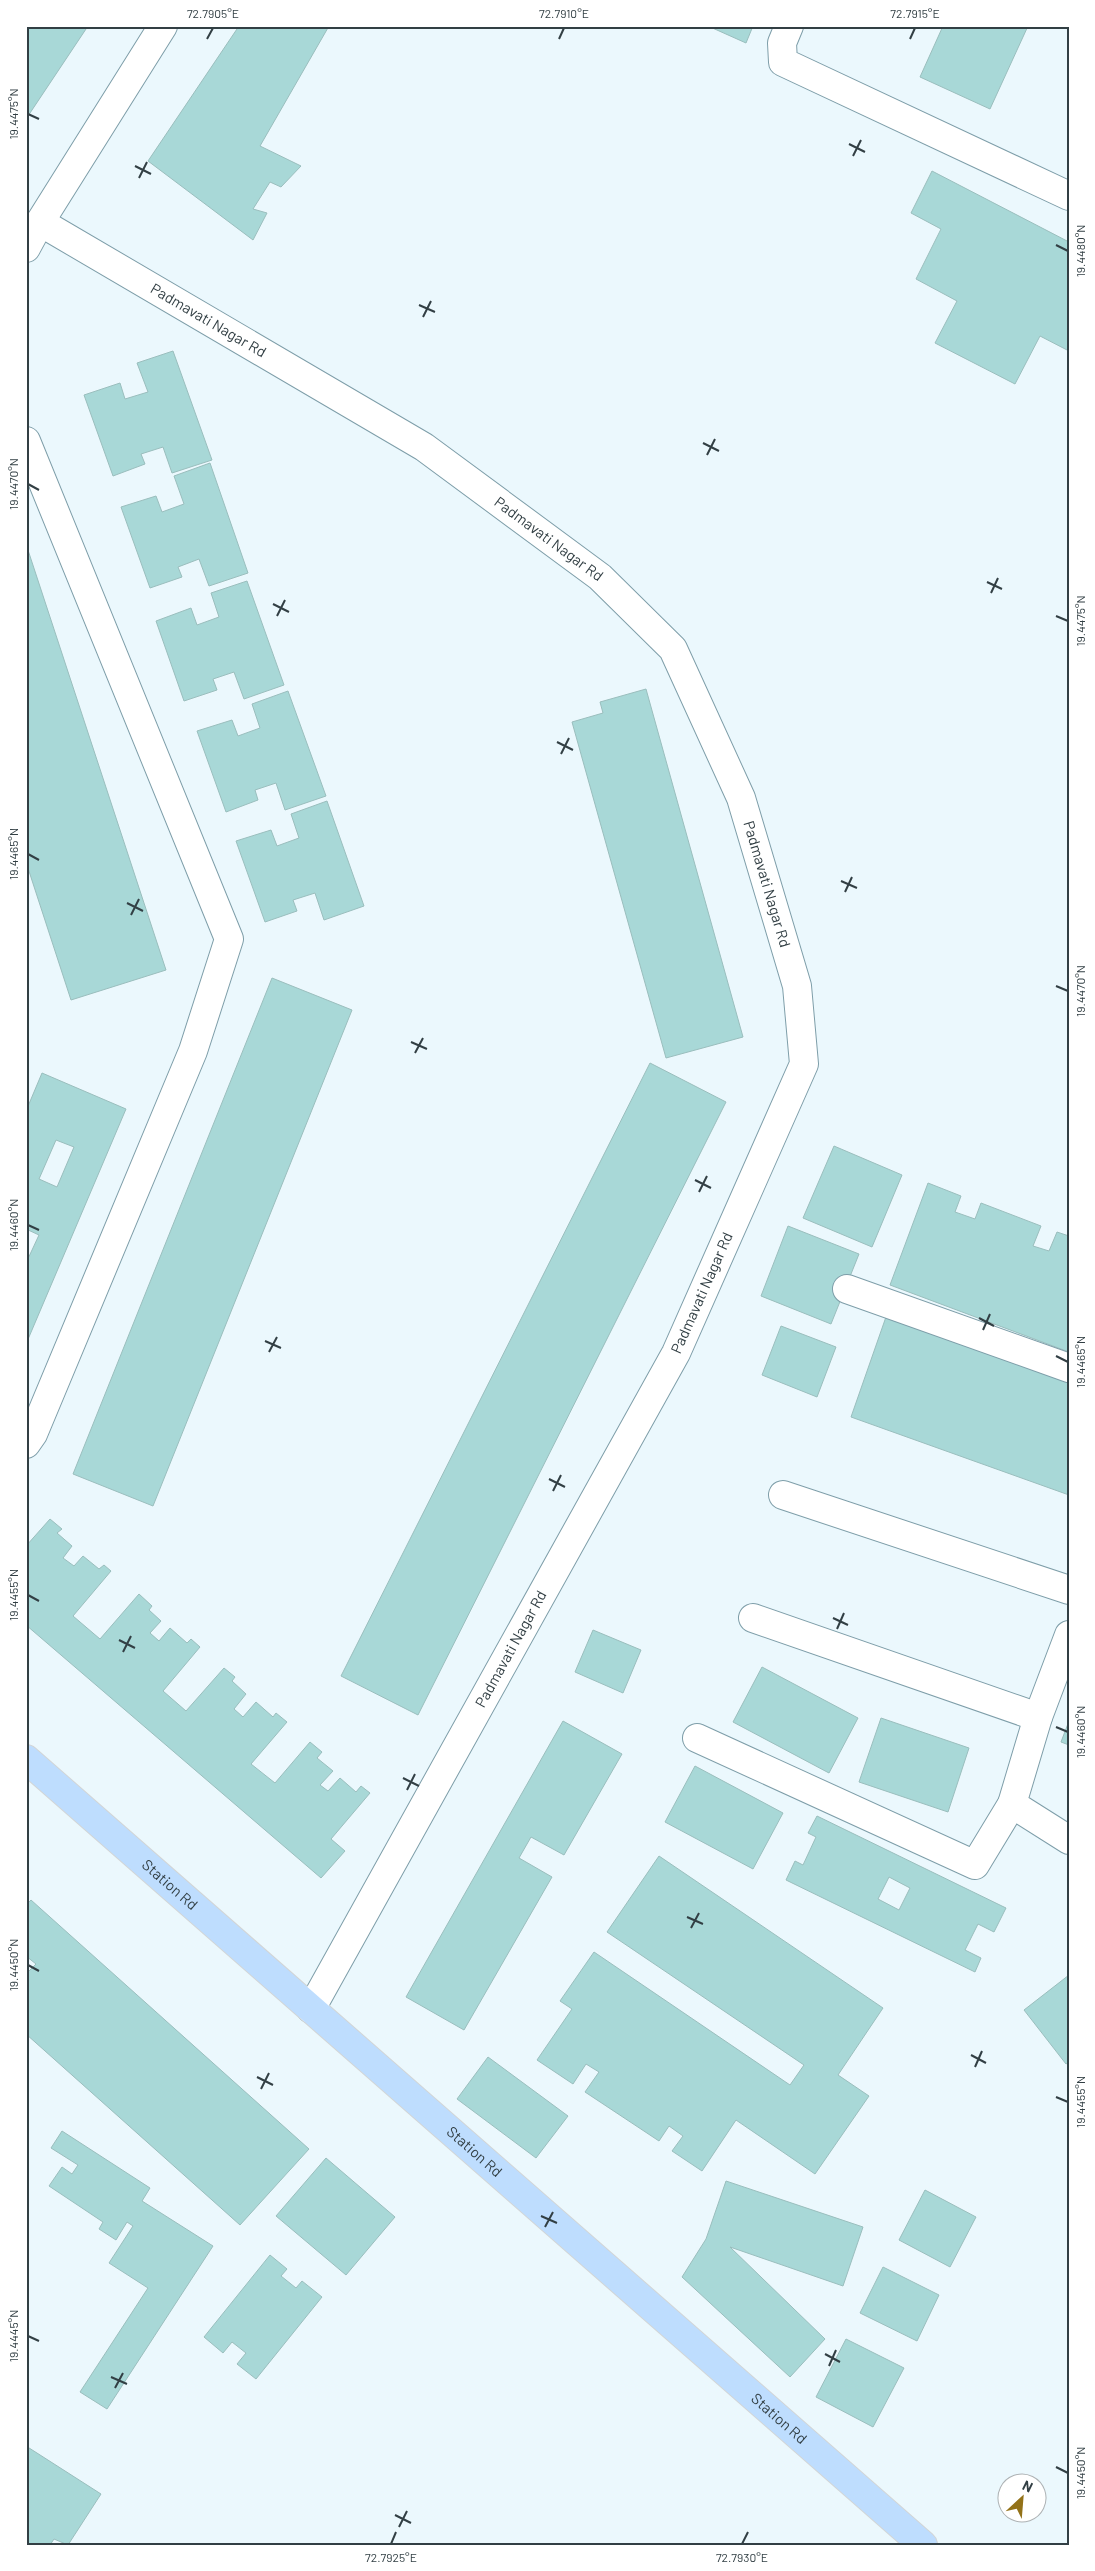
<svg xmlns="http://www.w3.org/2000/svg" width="1095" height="2571" viewBox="0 0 1095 2571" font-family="Barlow,sans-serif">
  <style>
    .building { fill: #a8d8d7; stroke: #9abebd; fill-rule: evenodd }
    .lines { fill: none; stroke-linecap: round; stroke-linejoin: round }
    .minor-casing { stroke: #7e9ea9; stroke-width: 30 }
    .major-casing { stroke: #d2d5d6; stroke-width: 30 }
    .minor { stroke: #fff; stroke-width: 28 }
    .major { stroke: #beddfe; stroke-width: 28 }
    .ticks { fill: none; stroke: #323f44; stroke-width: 2 }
    .labels { text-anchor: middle; stroke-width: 4.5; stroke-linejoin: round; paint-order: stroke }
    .street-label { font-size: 15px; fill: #323f44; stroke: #fff }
    .neatline { fill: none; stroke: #323f44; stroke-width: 2 }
    .ticks-label { font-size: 12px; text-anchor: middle; fill: #323f44 }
  </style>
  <rect width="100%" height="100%" fill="#ebf8fd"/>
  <path class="building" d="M26 26H88L26 119Z
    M239 26H329L260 146 301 166 281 187 270 182 253 209 267 213 253 240 148 161Z
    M708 26H753L746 43Z
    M943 26H1028L990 109 920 77Z
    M932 171 1069 242V351L1040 336 1015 384 935 343 957 301 916 279 941 229 911 213Z
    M173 351 212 460 172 473 163 447 141 454 145 464 113 476 84 395 120 383 125 399 148 392 137 363Z
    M210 463 248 573 209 586 199 559 178 567 182 577 150 588 121 507 156 496 162 512 184 504 174 476Z
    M26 544 166 970 71 1000 26 862Z
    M247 581 284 685 244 699 234 672 213 679 217 690 184 701 156 621 191 608 197 625 219 617 211 593Z
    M646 689 743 1037 666 1058 572 722 603 713 600 702Z
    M288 691 326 796 285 810 276 783 255 790 258 800 226 812 197 731 232 720 238 736 260 728 252 704Z
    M327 801 364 906 324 920 315 893 293 900 297 911 265 922 236 841 271 830 277 846 299 838 291 814Z
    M272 978 352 1010 153 1506 73 1474Z
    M650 1063 726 1102 418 1715 341 1676Z
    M42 1073 126 1109 26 1344V1263L39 1235 26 1229V1111ZM56 1140 74 1147 57 1187 39 1179Z
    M834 1146 902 1175 872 1247 803 1218Z
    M928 1183 961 1196 955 1212 975 1219 981 1203 1041 1226 1033 1246 1049 1251 1057 1232 1069 1236V1352L890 1285Z
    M788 1226 859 1254 831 1324 761 1296Z
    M887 1314 1069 1380V1495L851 1417Z
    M781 1326 836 1347 817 1397 762 1375Z
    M50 1519 62 1529 57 1533 72 1546 63 1558 74 1566 83 1556 99 1569 104 1565 111 1571 73 1616 100 1639 139 1594 152 1606 149 1610 161 1621 150 1633 159 1641 170 1628 187 1643 191 1639 200 1647 163 1691 186 1711 224 1668 235 1677 232 1681 246 1694 234 1709 243 1717 256 1702 273 1717 276 1713 287 1722 251 1764 275 1783 310 1742 322 1752 317 1758 333 1771 320 1785 328 1791 340 1778 356 1792 361 1786 370 1793 331 1839 345 1851 321 1878 26 1625V1546Z
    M593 1630 641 1650 623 1693 575 1672Z
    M762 1667 858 1718 829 1773 733 1722Z
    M881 1718 969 1748 948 1812 859 1782Z
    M563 1721 622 1754 564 1855 531 1837 519 1858 552 1877 464 2030 406 1997Z
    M1069 1721V1745L1061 1742Z
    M695 1766 783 1813 753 1869 665 1822Z
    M817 1816 1006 1908 994 1932 978 1924 965 1950 981 1958 975 1972 786 1880 795 1861 803 1865 816 1837 808 1833ZM889 1877 910 1888 899 1910 878 1899Z
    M659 1856 883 2008 838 2075 869 2096 815 2174 736 2120 702 2171 672 2151 683 2136 669 2126 659 2141 585 2092 599 2072 586 2064 573 2084 537 2060 572 2009 560 2001 594 1952 790 2085 804 2065 607 1932Z
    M31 1900 309 2149 240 2225 26 2034V1974L36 1964 26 1956V1905Z
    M1069 1975V2062L1066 2064 1024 2010Z
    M488 2057 568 2116 536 2158 457 2099Z
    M62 2131 150 2188 142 2201 213 2246 107 2409 80 2392 148 2288 109 2263 133 2226 127 2222 116 2240 99 2229 103 2222 49 2186 62 2167 72 2174 78 2165 51 2148Z
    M326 2158 395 2217 346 2275 276 2216Z
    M726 2181 863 2227 843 2286 730 2247 825 2339 790 2377 682 2277 706 2239Z
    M925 2190 976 2217 950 2267 899 2240Z
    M270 2255 287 2269 281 2276 296 2288 302 2281 322 2297 256 2379 237 2364 246 2353 232 2342 223 2353 204 2337Z
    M883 2267 939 2295 917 2341 860 2313Z
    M846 2339 904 2368 873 2427 816 2397Z
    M26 2446 101 2494 68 2545 54 2539 50 2545H26Z"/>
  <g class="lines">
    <defs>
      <g id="minor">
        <path d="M789 26 782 43 783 62 1069 196"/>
        <path id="s1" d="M40 222 424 447 600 577 673 649 741 798 797 986 804 1064 676 1353 311 2009"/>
        <path d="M26 248 40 222 163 26"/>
        <path d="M26 441 229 939 193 1051 33 1434 26 1444"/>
        <path d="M847 1289 1069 1368"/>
        <path d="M783 1495 1069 1590"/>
        <path d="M753 1618 1038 1717"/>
        <path d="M1069 1635 1038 1717 1012 1804 1069 1840"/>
        <path d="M697 1738 975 1865 1012 1804"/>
      </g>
      <g id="major">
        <path id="s2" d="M26 1759 923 2545"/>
      </g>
    </defs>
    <use href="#minor" class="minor-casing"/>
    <use href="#major" class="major-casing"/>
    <use href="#minor" class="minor"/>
    <use href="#major" class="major"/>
  </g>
  <path class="ticks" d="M207 39 213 28M559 39 564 28M910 39 915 28M28 114 39 119M849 144 865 152M853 156 861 140M135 166 151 174M139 178 147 162M1056 245 1068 251M419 305 435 312M423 317 431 301M703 443 719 451M707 455 715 439M28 484 39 490M987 582 1002 589M991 593 998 578M273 604 289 612M277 616 285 600M1056 616 1068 621M557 742 573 750M561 754 569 738M28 854 39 860M841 881 857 888M845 892 852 877M127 903 143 911M131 915 139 899M1056 986 1068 991M411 1042 427 1049M415 1053 423 1038M695 1180 711 1188M699 1192 707 1176M28 1225 39 1230M979 1318 994 1326M983 1330 990 1314M265 1341 281 1348M269 1352 277 1337M1056 1356 1068 1362M549 1479 565 1487M553 1491 561 1475M28 1595 39 1601M833 1618 848 1625M837 1629 844 1613M119 1640 135 1648M123 1652 131 1636M1056 1727 1068 1732M403 1778 419 1786M407 1790 415 1774M687 1917 703 1924M691 1928 699 1913M28 1965 39 1971M971 2055 986 2063M975 2067 982 2051M257 2077 273 2085M261 2089 269 2073M1056 2097 1068 2102M541 2216 557 2223M545 2227 553 2212M28 2336 39 2341M825 2354 840 2362M829 2366 836 2350M111 2377 127 2384M115 2388 123 2373M1056 2467 1068 2473M395 2515 411 2523M399 2527 407 2511M391 2544 396 2532M742 2544 748 2532"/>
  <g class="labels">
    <g class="street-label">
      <text dy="5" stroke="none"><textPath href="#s1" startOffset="195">Padmavati Nagar Rd</textPath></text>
      <text dy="5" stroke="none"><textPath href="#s1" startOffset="600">Padmavati Nagar Rd</textPath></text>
      <text dy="5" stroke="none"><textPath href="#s1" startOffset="1020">Padmavati Nagar Rd</textPath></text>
      <text transform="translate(702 1293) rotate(-66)" y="5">Padmavati Nagar Rd</text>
      <text transform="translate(511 1649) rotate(-61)" y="5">Padmavati Nagar Rd</text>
      <text dy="5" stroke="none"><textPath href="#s2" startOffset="191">Station Rd</textPath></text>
      <text dy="5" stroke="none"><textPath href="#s2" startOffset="596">Station Rd</textPath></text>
      <text dy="5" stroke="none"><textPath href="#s2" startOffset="1001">Station Rd</textPath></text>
    </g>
  </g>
  <rect width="1095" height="2571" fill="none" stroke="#ffffff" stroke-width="55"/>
  <g transform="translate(1022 2498) rotate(26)"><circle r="24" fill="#ffffff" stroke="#adb2b4"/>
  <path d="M0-4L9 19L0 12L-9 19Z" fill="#937219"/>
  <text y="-8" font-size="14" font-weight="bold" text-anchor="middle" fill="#323f44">N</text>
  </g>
  <rect x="28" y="28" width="1040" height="2516" class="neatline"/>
  <g class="ticks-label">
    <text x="213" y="18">72.7905°E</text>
    <text x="564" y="18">72.7910°E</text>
    <text x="915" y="18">72.7915°E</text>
    <text transform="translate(14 114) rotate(-90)" y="4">19.4475°N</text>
    <text transform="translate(1081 251) rotate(-90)" y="4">19.4480°N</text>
    <text transform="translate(14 484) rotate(-90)" y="4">19.4470°N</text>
    <text transform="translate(1081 621) rotate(-90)" y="4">19.4475°N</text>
    <text transform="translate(14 854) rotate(-90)" y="4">19.4465°N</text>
    <text transform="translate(1081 991) rotate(-90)" y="4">19.4470°N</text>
    <text transform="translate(14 1225) rotate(-90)" y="4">19.4460°N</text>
    <text transform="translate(1081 1362) rotate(-90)" y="4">19.4465°N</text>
    <text transform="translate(14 1595) rotate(-90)" y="4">19.4455°N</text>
    <text transform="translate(1081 1732) rotate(-90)" y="4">19.4460°N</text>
    <text transform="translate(14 1965) rotate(-90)" y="4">19.4450°N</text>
    <text transform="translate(1081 2102) rotate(-90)" y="4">19.4455°N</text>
    <text transform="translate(14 2336) rotate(-90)" y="4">19.4445°N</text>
    <text transform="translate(1081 2473) rotate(-90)" y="4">19.4450°N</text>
    <text x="391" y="2562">72.7925°E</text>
    <text x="742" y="2562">72.7930°E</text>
  </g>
</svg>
